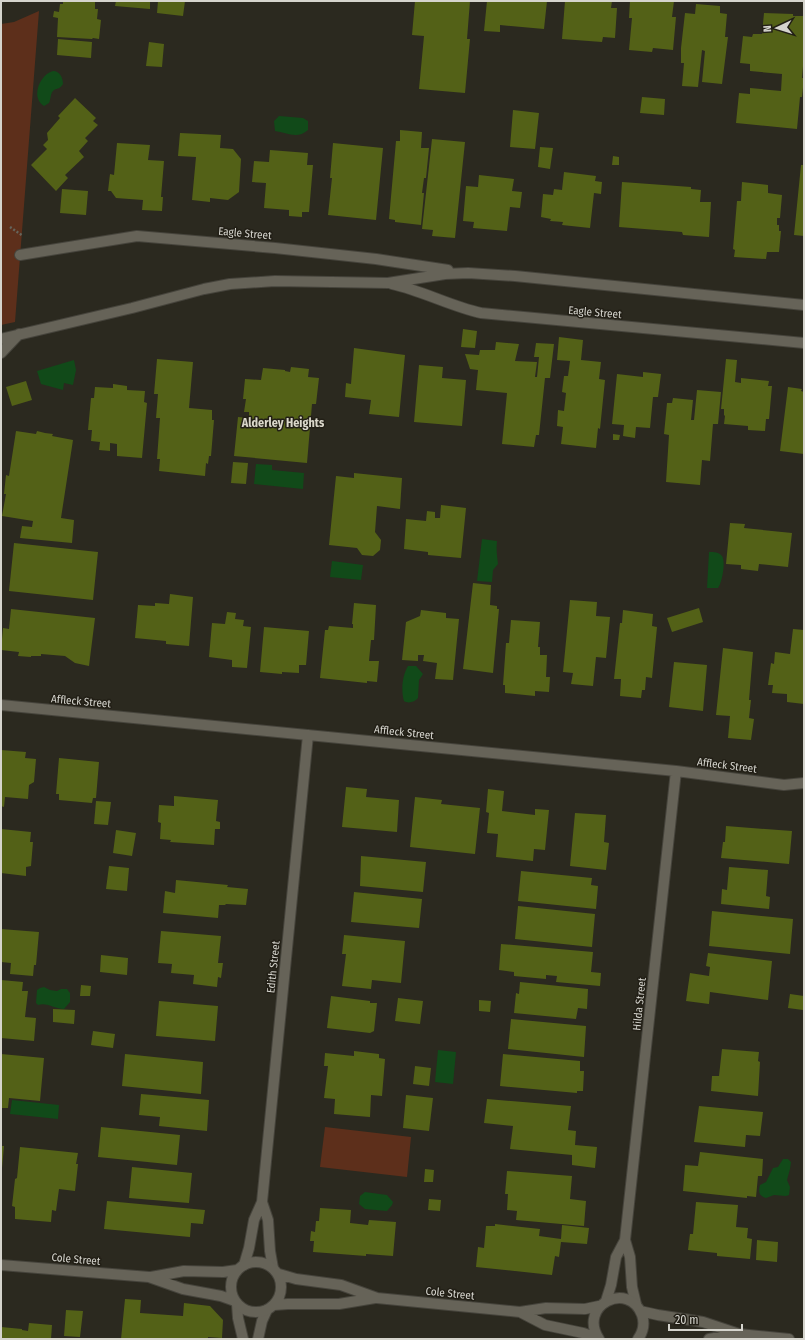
<svg xmlns="http://www.w3.org/2000/svg" width="805" height="1340" viewBox="0 0 805 1340" font-family="'Fira Sans Condensed',sans-serif">
  <style>
    .green { fill: #5d2f1b }
    .water { fill: #114a19 }
    .building { fill: #536117 }
    .lines { fill: none; stroke-linecap: round; stroke-linejoin: round }
    .minor-casing { stroke: #46443c; stroke-width: 12 }
    .tertiary-casing { stroke: #46443c; stroke-width: 12 }
    .path { stroke: #66655c; stroke-width: 2.5; stroke-dasharray: 2 2; stroke-linecap: butt }
    .minor { stroke: #666358; stroke-width: 10 }
    .tertiary { stroke: #666358; stroke-width: 10 }
    .labels { text-anchor: middle; stroke-width: 3; stroke-linejoin: round; paint-order: stroke }
    .street-label { font-size: 11px; fill: #d5d4cd; stroke: #221f16 }
    .neighbourhood-label { font-size: 12px; font-weight: bold; fill: #dad7ca; stroke: #221f16 }
  </style>
  <rect width="100%" height="100%" fill="#2b291f"/>
  <path class="green" d="M39 11 15 322 1 325V24L14 22Z
    M325 1127 411 1137 407 1177 320 1167Z"/>
  <path class="water" d="M53 71C60 71 63 78 63 84 60 89 58 88 54 90 50 93 51 99 49 103L44 106C30 98 40 74 53 71Z
    M279 116 303 118 308 121V130C297 140 286 132 275 131L274 121Z
    M74 360 76 370 73 385 64 383 63 390 41 384 37 371Z
    M256 464 272 465V470L304 473 303 489 254 484Z
    M482 539 497 541C496 550 497 555 498 564L493 570 492 582 477 581Z
    M709 552C714 552 719 552 722 556 726 562 722 583 718 588H707Z
    M332 561 363 565 361 580 330 577Z
    M408 666H416L423 674 419 680 418 698C415 702 408 704 404 701 401 691 402 676 408 666Z
    M44 987 50 990 57 991 61 989H67L70 993V1002L64 1009C55 1009 47 1002 38 1005L36 1003 37 990 40 988Z
    M438 1050 456 1052 453 1084 435 1082Z
    M12 1100 59 1105 58 1119 10 1114Z
    M783 1159H788L791 1162 790 1169 787 1180 790 1187 789 1195 786 1196 774 1195 766 1198C759 1196 758 1192 760 1185L766 1182 773 1168 778 1167Z
    M365 1192 387 1195 393 1202 392 1205 387 1211 365 1209 359 1204 360 1196Z"/>
  <path class="building" d="M63 1H95V9H98L97 19 101 20 99 39 93 38 92 39 57 37 58 18 53 17 54 11 59 12 60 4H63Z
    M116 1H150V9L115 6Z
    M158 1H185L183 16 157 13Z
    M415 1H470L467 39H470L465 93 419 89 424 36 412 35Z
    M487 1H547L544 29 500 25V32L484 31Z
    M565 1H612L611 8H617L615 38 603 37 602 42 562 39Z
    M630 1H674L672 17H676L673 50 653 48 652 52 629 50 632 18H629Z
    M696 4 720 6V13L727 14 725 37H728L722 84 702 82 705 51 702 50 698 87 682 86 684 63H681V48L685 13 695 14Z
    M764 13 793 14V16H804V55L802 78H804L802 97H800L797 129 736 123 739 93 750 94V88L781 91 782 74 750 71V64L740 63 743 36 752 37 753 34H762Z
    M58 39 92 42 91 58 57 55Z
    M149 42 164 44 162 67 146 66Z
    M642 97 665 99 664 115 640 113Z
    M75 98 96 118 93 121 98 125 85 138 88 141 79 151 84 157 65 175 68 178 56 191 31 165 47 149 43 145 48 140 47 133 60 118 58 116Z
    M513 110 539 113 535 149 510 147Z
    M400 130 422 132 421 148H429L426 178H424L422 193H424L421 225 395 222V220L389 219 396 141H400Z
    M180 133 221 135 220 148 233 149 241 159 239 192 228 200 210 198V202L192 200 196 157 178 156Z
    M432 139 465 142 455 238 432 236 433 230 422 229Z
    M117 143 150 145 148 160 164 161 161 197H163L162 211 142 210 143 200 116 198 111 191H108L110 174 114 175Z
    M333 143 383 148 376 220 328 215 332 178H330Z
    M540 147 553 148 550 169 538 167Z
    M270 150 308 153 307 165H313L309 212H302V217L289 216V210L264 208 266 183 252 182 254 161 269 162Z
    M613 156 619 157V165H612Z
    M801 165H804V236L794 235Z
    M564 172 596 176 595 181 602 182 601 194 594 193 590 228 562 225 563 222 550 221 551 219 541 217 543 194 553 195 554 189 562 190Z
    M479 175 514 179 512 191 522 192 520 208 510 207 507 231 473 228 474 222 463 221 466 186 478 187Z
    M622 182 691 187V189L701 190 700 202H711L709 237 683 235 682 232 619 227Z
    M742 182 768 185V193L782 195 780 218H777V225H779V231H781L779 252H767L766 259 734 257 735 250 733 249 737 201H741Z
    M62 189 88 191 86 215 60 213Z
    M463 329 477 331 475 348 461 347Z
    M559 337 583 340 581 360 601 362 599 379 605 380 600 429 598 428 596 448 561 444 563 427 557 426 558 410 564 411 566 393 562 392 564 376H568L570 361 557 360Z
    M496 342 519 344 515 361 537 362 535 377H537L539 357H534L536 343 554 344 550 378H545L539 435H536L534 447 502 444 507 393 476 390 478 370 470 369 465 354 479 355 480 350H495Z
    M354 348 405 355 399 417 369 414 371 400 345 397 346 383 351 384Z
    M157 359 193 362 189 408 212 410V420H214L211 456H209L208 464 206 463 205 476 159 471 160 459H157L160 418H156L158 394H154Z
    M726 359 737 360 735 382 741 383V378L769 381 768 386H772L769 419H766L765 431 748 430V426L724 424 725 416 724 415V409H721Z
    M419 365 443 367 442 378 466 380 462 426 414 422Z
    M291 367 309 369 308 377 319 378 316 404H312L307 463 234 456 238 417 249 418V412H244L246 399H243L245 379 261 380 263 368 285 370V371L290 372Z
    M643 372 661 374 658 397H653L650 428 636 427 635 438 623 436 624 425 612 424 617 374 643 377Z
    M26 381 32 400 12 406 6 387Z
    M113 384 127 386V390L145 391 144 402 147 403 142 458 117 456V444L110 443V451L99 450 100 442 91 441 92 430H88L91 398H94L95 387 113 388Z
    M788 387 802 389 801 391 804 392V454L780 451Z
    M697 390 721 392 718 424H713L710 461 702 460 700 485 666 482 669 435 664 434 667 403H672L673 398 693 400 691 420H694Z
    M16 431 36 434 37 431 45 433 53 434 52 436 73 440 61 518 74 520 72 543 20 538 22 526 32 527 33 521 2 516 6 494H4L6 475 9 476Z
    M613 434 620 435 619 440H613Z
    M233 462 248 463 246 484 231 483Z
    M354 473 402 478 400 509 377 506 375 532 381 540 380 550 373 556 362 555 357 548 329 545 336 476 354 478Z
    M441 505 466 508 461 558 428 555V552L404 549 406 519 426 521 427 511 435 512V518H440Z
    M730 523 745 524 744 528 792 533 788 567 759 564 758 571 741 569V565L726 564Z
    M14 543 98 552 93 600 9 591Z
    M473 583 491 585 490 605 497 606V609H499L493 673 463 669Z
    M170 594 193 597 189 646 166 644V641L135 638 138 605 155 606V603L169 604Z
    M570 600 597 602 596 616 610 617 606 658 596 657 593 686 571 684 573 673 563 672Z
    M354 603 376 605 374 640H371L369 661H379L377 682 367 681V683L320 678 325 630H328L329 626 353 628V624H352Z
    M699 608 703 622 672 632 667 618Z
    M11 609 95 618 89 666 75 663 65 656 41 654V656H31V657L18 656 19 652 1 650 3 628 9 629Z
    M421 610 446 613V618L459 619 453 680 435 679 437 663 423 661 424 655H418V661L402 660 406 622 420 616Z
    M623 610 653 614 652 626 657 627 652 678 646 677 645 690H642L641 698 620 696 621 679H614L620 623H622Z
    M227 612 236 613 235 619 244 620 243 626 251 627 247 668 232 667V660L209 657 212 623 225 624Z
    M511 620 540 622 538 647H540V655H547L546 677H550L549 692 535 691V696L505 693V685H503L506 643H509Z
    M264 627 309 631 306 665H299V673L282 672V674L260 672Z
    M793 629 804 630V704L787 702V694L772 693 773 685H768L771 663 774 664 775 652 790 654Z
    M723 648 753 652 749 700H751L749 718 754 719 751 740 728 738 730 716 716 715Z
    M674 662 707 665 703 711 669 707Z
    M1 750 26 752 25 758 36 759 34 782 29 785 28 799 5 797 4 807 1 806Z
    M59 758 99 762 96 798H93L92 803 59 800V794H56Z
    M346 787 367 789 366 797 399 800 397 832 342 827Z
    M488 789 504 791 502 811 535 815V809L549 810 545 850 534 849 533 861 496 857 498 834 487 833 489 813 486 812Z
    M174 796 218 800 216 821 220 822V829H215L214 845 170 842 171 840 160 839 161 823 158 822 159 805 174 806Z
    M415 797 442 800 441 804 480 808 475 854 410 847Z
    M96 801 111 802 108 825 94 824Z
    M575 813 606 815 604 842 609 843 606 870 570 866Z
    M726 826 792 831 789 864 721 858 723 842H725Z
    M1 829 31 832 30 842H33L31 866 26 867V876L1 873Z
    M116 830 136 833 132 856 113 853Z
    M361 856 426 862 423 892 360 886Z
    M109 866 129 868 127 891 106 889Z
    M729 867 768 870 766 896 770 897 769 909 721 904 722 889 727 890Z
    M521 871 592 878 591 885 598 886 596 909 518 901Z
    M176 880 228 885 227 887 248 889 246 905 226 904 225 905H219L218 918 163 913 165 891 175 893Z
    M354 892 422 899 419 928 351 922Z
    M518 906 595 914 592 947 515 939Z
    M712 911 793 919 790 954 709 946Z
    M1 929 39 932 36 965H34L33 976 10 974 11 963 1 962Z
    M161 931 221 936 218 963H223L221 978 218 977 217 987 193 984 194 975 171 973 172 964 158 963Z
    M344 935 405 941 401 983 372 980 371 989 342 986 346 954H342Z
    M501 944 593 952 591 972 601 973 600 986 556 982 557 976 546 975V979L514 976V972L499 970Z
    M708 953 772 961 768 1000 710 992 709 1004 686 1001 690 973 709 976 710 967 706 966Z
    M101 955 128 958 127 975 100 972Z
    M1 980 23 982 22 991H28L25 1017 36 1018 34 1041 1 1038Z
    M520 982 588 989 587 1009 578 1008 576 1019 514 1013 516 993 519 994Z
    M81 985 91 986 90 996H80Z
    M790 994 804 996 803 1010 788 1008Z
    M331 996 370 1001V1003H377L374 1031 370 1033 327 1028Z
    M398 998 423 1001 420 1024 395 1021Z
    M479 1000 491 1001 490 1012 479 1011Z
    M159 1001 218 1006 215 1041 156 1036Z
    M53 1009 75 1010 74 1024 53 1022Z
    M511 1019 586 1026 584 1057 508 1049Z
    M93 1031 115 1034 113 1048 91 1045Z
    M722 1049 759 1052 758 1061 760 1062 758 1096 711 1091 712 1076H719Z
    M354 1051 379 1054V1058L385 1059 382 1096 371 1095 370 1117 334 1114 335 1099 324 1098 328 1066H324L325 1053 354 1056Z
    M1 1054 44 1058 40 1101 9 1098 8 1108H1Z
    M125 1054 203 1062 201 1094 122 1086Z
    M503 1054 580 1061V1071H584L583 1091H577V1093L500 1086Z
    M415 1066 431 1068 429 1086 413 1084Z
    M141 1094 209 1100 207 1131 159 1126 160 1117 139 1115Z
    M406 1095 433 1098 429 1131 403 1128Z
    M487 1099 571 1106 568 1130 576 1131 575 1145 597 1147 595 1168 572 1165V1155L510 1149 513 1126 484 1123Z
    M699 1106 763 1112 760 1136 746 1135 745 1147 694 1142Z
    M101 1127 180 1135 177 1165 98 1157Z
    M1 1146H4L2 1168 1 1167Z
    M20 1147 78 1153 76 1164H78L75 1191 59 1189 56 1211 52 1210 51 1222 15 1219V1207L12 1206 15 1179 17 1178Z
    M700 1152 763 1159 762 1176H758L756 1197 747 1196V1198L683 1191 685 1165 698 1166Z
    M132 1167 192 1173 189 1203 129 1198Z
    M425 1169 434 1170 433 1182H424Z
    M507 1171 572 1176 570 1199 586 1201 584 1226 516 1220 517 1211 507 1210 508 1194H505Z
    M429 1199 441 1200 440 1211 428 1210Z
    M107 1201 205 1210 203 1224 191 1223 190 1237 104 1229Z
    M696 1202 738 1205 736 1227 748 1228 747 1238 752 1239 750 1259 717 1256V1253L688 1250 690 1234H693Z
    M320 1208 351 1210 350 1223 368 1225 369 1220 396 1222 393 1256 366 1254V1256L313 1252 314 1241H310L311 1231 315 1232 316 1221H319Z
    M495 1224 540 1229 539 1236 561 1239 562 1225 589 1228 587 1244 561 1242 559 1257 555 1256 552 1275 476 1267 478 1247 484 1248 486 1226H495Z
    M757 1240 778 1242 777 1262 756 1260Z
    M125 1299 141 1300 140 1313 183 1316 184 1303 210 1306 223 1320 222 1338 208 1337V1339H121Z
    M66 1310 83 1311 80 1337 64 1336Z
    M29 1323 52 1325 51 1339H1V1327L22 1329V1330L28 1331Z"/>
  <g class="lines">
    <defs>
      <path id="minor" d="M20 255 137 236 275 248 376 259 448 270
        M392 284C423 291 450 306 481 313L804 343
        M1 339 132 308 204 289 230 284 275 281 388 283 445 274 468 273 515 276 804 305
        M1 353 19 334
        M1 705 676 771 784 785 804 783
        M262 1202 268 1220 270 1251 273 1268
        M244 1265 249 1248 254 1220 262 1202 308 735
        M606 1301 611 1285 616 1257 625 1240
        M237 1304 238 1318 243 1339
        M636 1304 632 1287 630 1257 625 1240 676 771
        M258 1339 262 1321 267 1310"/>
      <path id="tertiary" d="M231 1287a25 25 0 1 1 50 0a25 25 0 1 1-50 0Z
        M1 1265 149 1277 183 1289 221 1296 235 1301
        M279 1274 296 1279 341 1285 377 1298 520 1312 546 1308 585 1309 599 1306
        M151 1277 184 1271 223 1272 237 1270
        M274 1305 288 1304H339L375 1298
        M640 1311 658 1315 703 1322 739 1334 789 1339
        M520 1312 545 1325 583 1333 597 1338
        M599 1339C577 1305 629 1280 642 1315 645 1324 643 1332 638 1339
        M709 1339 737 1334"/>
    </defs>
    <use href="#minor" class="minor-casing"/>
    <use href="#tertiary" class="tertiary-casing"/>
    <path class="path" d="M10 227 23 236"/>
    <use href="#minor" class="minor"/>
    <use href="#tertiary" class="tertiary"/>
  </g>
  <g class="labels">
    <g class="street-label">
      <text transform="translate(245 233) rotate(5)" y="4">Eagle Street</text>
      <text transform="translate(595 312) rotate(5)" y="4">Eagle Street</text>
      <text transform="translate(81 701) rotate(5)" y="4">Affleck Street</text>
      <text transform="translate(404 732) rotate(6)" y="4">Affleck Street</text>
      <text transform="translate(727 765) rotate(7)" y="4">Affleck Street</text>
      <text transform="translate(273 967) rotate(-84)" y="4">Edith Street</text>
      <text transform="translate(639 1004) rotate(-84)" y="4">Hilda Street</text>
      <text transform="translate(76 1259) rotate(5)" y="4">Cole Street</text>
      <text transform="translate(450 1293) rotate(6)" y="4">Cole Street</text>
    </g>
    <g class="neighbourhood-label">
      <text x="283" y="427">Alderley Heights</text>
    </g>
  </g>
  <rect width="805" height="1340" fill="none" stroke="#d5d4cd" stroke-width="4"/>
  <g transform="translate(777 28) rotate(266)" stroke="#221f16" stroke-width="3" paint-order="stroke">
  <path d="M0-3L7 15L0 10L-7 15Z" fill="#d5d4cd"/>
  <text y="-6" font-size="11" font-weight="bold" text-anchor="middle" fill="#d5d4cd">N</text>
  </g>
  <path d="M669 1324v6h73v-6" fill="none" stroke="#d5d4cd" stroke-width="2"/>
  <text x="675" y="1324" font-size="12" fill="#d5d4cd" stroke="#221f16" stroke-width="3" paint-order="stroke">20 m</text>
</svg>
